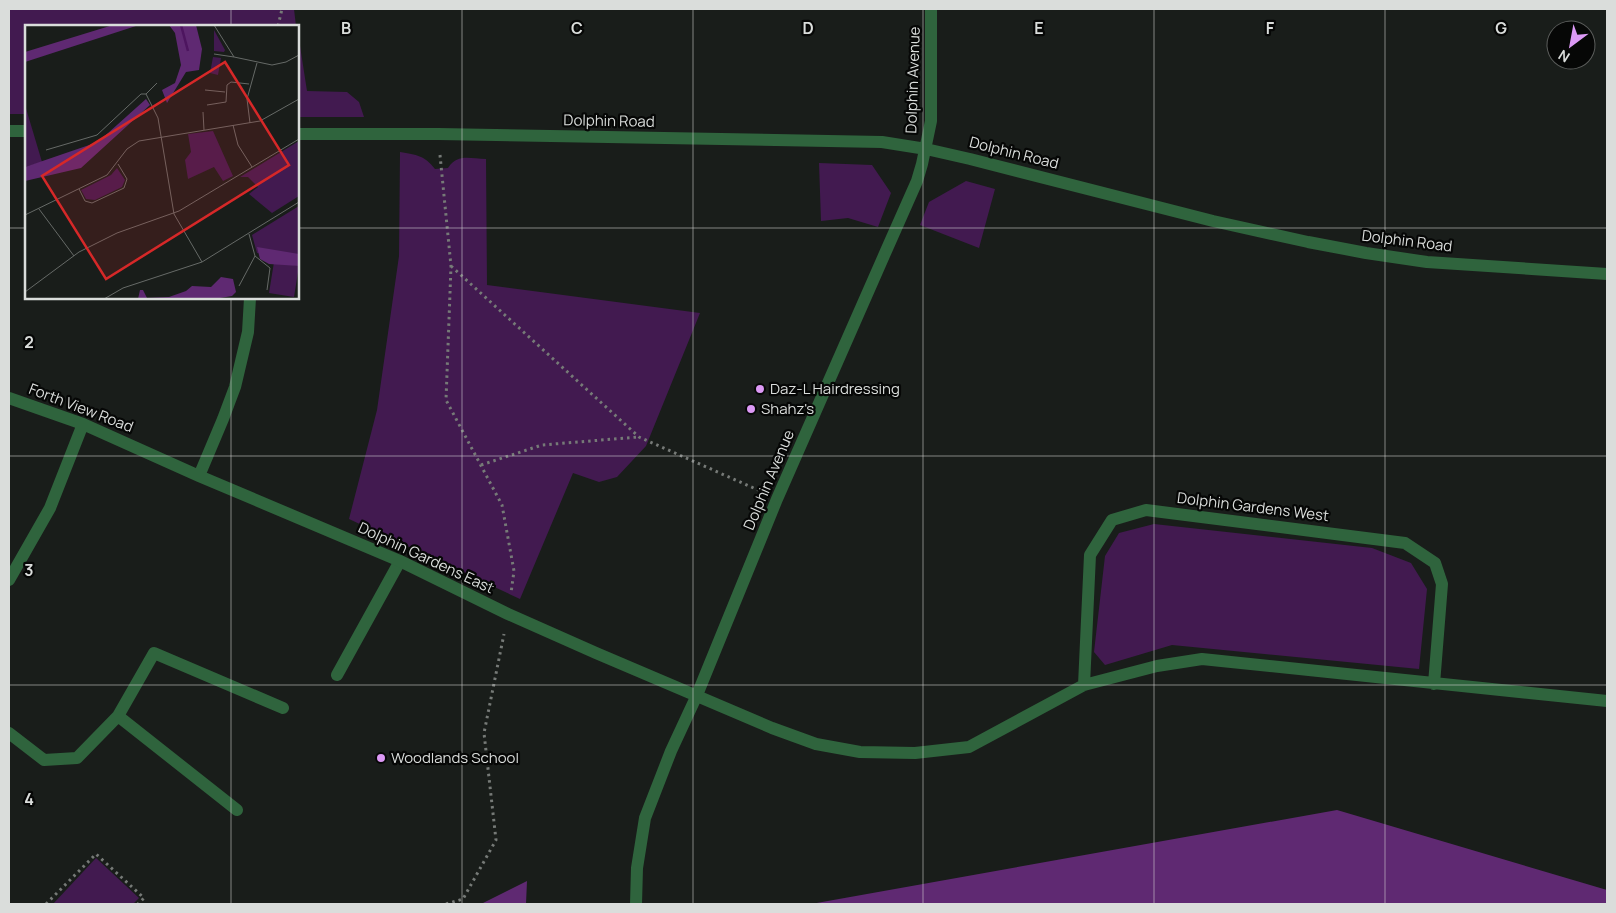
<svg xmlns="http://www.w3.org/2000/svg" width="1616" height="913" viewBox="0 0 1616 913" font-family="Manrope,sans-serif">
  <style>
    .green { fill: #421a50 }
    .forest { fill: #5f2972 }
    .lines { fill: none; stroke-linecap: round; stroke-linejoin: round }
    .path { stroke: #767a77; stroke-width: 3; stroke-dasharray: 2.5 4; stroke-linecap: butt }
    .service { stroke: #2f643d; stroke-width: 12 }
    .minor { stroke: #2f643d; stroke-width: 12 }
    .grid { fill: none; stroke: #dadddb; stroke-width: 1; stroke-opacity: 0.55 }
    .poi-dot { fill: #dc99f5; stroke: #060706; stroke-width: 2 }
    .labels { text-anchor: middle; stroke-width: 4.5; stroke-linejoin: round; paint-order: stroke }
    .street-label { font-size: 15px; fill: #dadddb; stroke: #060706 }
    .poi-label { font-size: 15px; fill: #dadddb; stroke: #060706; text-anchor: start }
    .inset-river { fill: none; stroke: #4d155f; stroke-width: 2.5 }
    .inset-road { fill: none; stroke: #666a67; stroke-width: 1 }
    .view { fill: #d62828; fill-opacity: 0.15; stroke: #d62828; stroke-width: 2.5 }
    .inset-edge { fill: none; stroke: #dadddb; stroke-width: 2.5 }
    .grid-label { font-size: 16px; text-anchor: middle; font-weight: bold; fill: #dadddb; stroke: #060706; stroke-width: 4.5; stroke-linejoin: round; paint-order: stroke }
  </style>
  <rect width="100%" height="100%" fill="#191d1a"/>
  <path class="green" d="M9 9H294L296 26H26V114H9Z
    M298 33 307 91 347 92 359 102 364 117H298Z
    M400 152C417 155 424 155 435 169L448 168C458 153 470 159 486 159L487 285 700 313 646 446 617 477 599 482 573 473 520 599 349 519 377 410 399 256Z
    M819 163 872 165 891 193 878 227 848 218 821 221Z
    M966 181 995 189 979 248 920 225 929 202Z
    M1154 524 1372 548 1411 563 1427 589 1419 669 1172 645 1105 665 1094 652 1105 556 1119 533Z
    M96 858 139 898 133 904H53Z"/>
  <path class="forest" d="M1337 810 1607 890V904H811Z
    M527 881 526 904H481Z"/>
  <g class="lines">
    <path class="path" d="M278 26 282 9
      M440 155 451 266 446 400 502 505 514 571 511 593
      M451 266 639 437 758 490
      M481 465 542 445 638 437
      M46 904 96 854 144 898 138 904
      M446 904 463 899 496 840 484 733 504 634"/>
    <path class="service" d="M337 675 400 561
      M118 716 237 810
      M9 733 44 760 77 758 118 716 154 653 283 708"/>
    <path class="minor" d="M9 131H26
      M298 134H438L882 142 926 149 970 159 1213 221 1308 242 1366 253 1427 262 1607 274
      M9 398 83 424 199 476 400 561 508 614 596 653 772 728 816 744 860 752 915 753 969 747 1084 685 1157 666 1202 659 1607 701
      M199 476 223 419 235 387 248 332 250 298
      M9 580 50 508 83 424
      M1084 685 1090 555 1112 520 1146 510 1405 543 1435 563 1442 584 1434 684
      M636 904 637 868 645 818 671 751 697 695 777 499 886 251 917 181 922 164 931 121V9"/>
  </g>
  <path class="grid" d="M231 9V26M462 9V904M693 9V904M923 9V904M1154 9V904M1385 9V904M9 228H26M298 228H1607M231 298V904M9 456H1607M9 685H1607"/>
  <g class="poi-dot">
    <circle cx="760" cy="389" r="5"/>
    <circle cx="751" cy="409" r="5"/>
    <circle cx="381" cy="758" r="5"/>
  </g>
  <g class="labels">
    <g class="street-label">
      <text transform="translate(913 80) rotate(-88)" y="5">Dolphin Avenue</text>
      <text transform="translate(609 121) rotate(1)" y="5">Dolphin Road</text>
      <text transform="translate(1014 153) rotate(14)" y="5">Dolphin Road</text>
      <text transform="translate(1407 241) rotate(7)" y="5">Dolphin Road</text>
      <text transform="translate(81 408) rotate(21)" y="5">Forth View Road</text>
      <text transform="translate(769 480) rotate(-67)" y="5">Dolphin Avenue</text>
      <text transform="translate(1253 507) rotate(7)" y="5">Dolphin Gardens West</text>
      <text transform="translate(426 558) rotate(25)" y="5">Dolphin Gardens East</text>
    </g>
    <g class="poi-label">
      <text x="770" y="394">Daz-L Hairdressing</text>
      <text x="761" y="414">Shahz's</text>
      <text x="391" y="763">Woodlands School</text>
    </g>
  </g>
  <g transform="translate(25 25)">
    <rect width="274" height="274" fill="#191d1a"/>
    <path d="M189 5 200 25 199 27 189 26ZM188 32 196 33 193 50 185 48ZM0 80 17 137 0 142ZM188 106 208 151 198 156 189 142 163 154 160 135 166 127 163 109ZM274 116V171L247 188 224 169 233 162 223 152H215ZM92 143 100 155 97 162 70 175 61 174 56 165 86 150ZM274 181V234L232 228 227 210ZM249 237 274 241 269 272 244 268Z" fill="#421a50"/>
    <path d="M88 0H114L0 37V27ZM144 0H171L177 24 174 45 161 47 142 78 137 65 150 58 156 40 150 8ZM121 74 125 80 56 143 0 156V142L73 117ZM232 222 274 229V241L244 239 235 234ZM196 252 208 254 211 267 207 271 189 274H113L115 265H118L122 273 144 272 161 266 167 261 186 262Z" fill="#5f2972"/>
    <path class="inset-river" d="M156 0 163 26"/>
    <path class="inset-road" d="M189 0 209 32 247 40 261 37 274 30M233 0H249M189 29 209 32M180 65 200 67M121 69 133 93 149 189 177 237M182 80 201 77 202 60 206 57 224 59M178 87 179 105M225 98 222 74 232 38M208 100 213 120 227 142M21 125 72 110 116 69H121L132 58M54 164 60 176 67 178 99 163 102 154 93 139M14 184 49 231M0 190 82 150 102 124 114 116 235 96 274 74M224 209 230 231 245 243 242 265M214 261 230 231M0 267 54 227 92 208 154 186 274 114M79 274 98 263 177 237 274 177"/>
    <path class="view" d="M200 37 264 140 81 254 17 151Z"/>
    <rect width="274" height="274" class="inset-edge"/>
  </g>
  <g class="grid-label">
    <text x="346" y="34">B</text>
    <text x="577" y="34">C</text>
    <text x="808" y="34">D</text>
    <text x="1039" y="34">E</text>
    <text x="1270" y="34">F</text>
    <text x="1501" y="34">G</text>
    <text x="29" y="348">2</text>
    <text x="29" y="576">3</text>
    <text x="29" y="805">4</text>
  </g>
  <rect width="1616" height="913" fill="none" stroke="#dadddb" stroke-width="20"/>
  <g transform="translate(1571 45) rotate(212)"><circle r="24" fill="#060706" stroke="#5b5d5b"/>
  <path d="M0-4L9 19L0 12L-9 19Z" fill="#dc99f5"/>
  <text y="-8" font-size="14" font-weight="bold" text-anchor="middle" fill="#dadddb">N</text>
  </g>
</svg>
